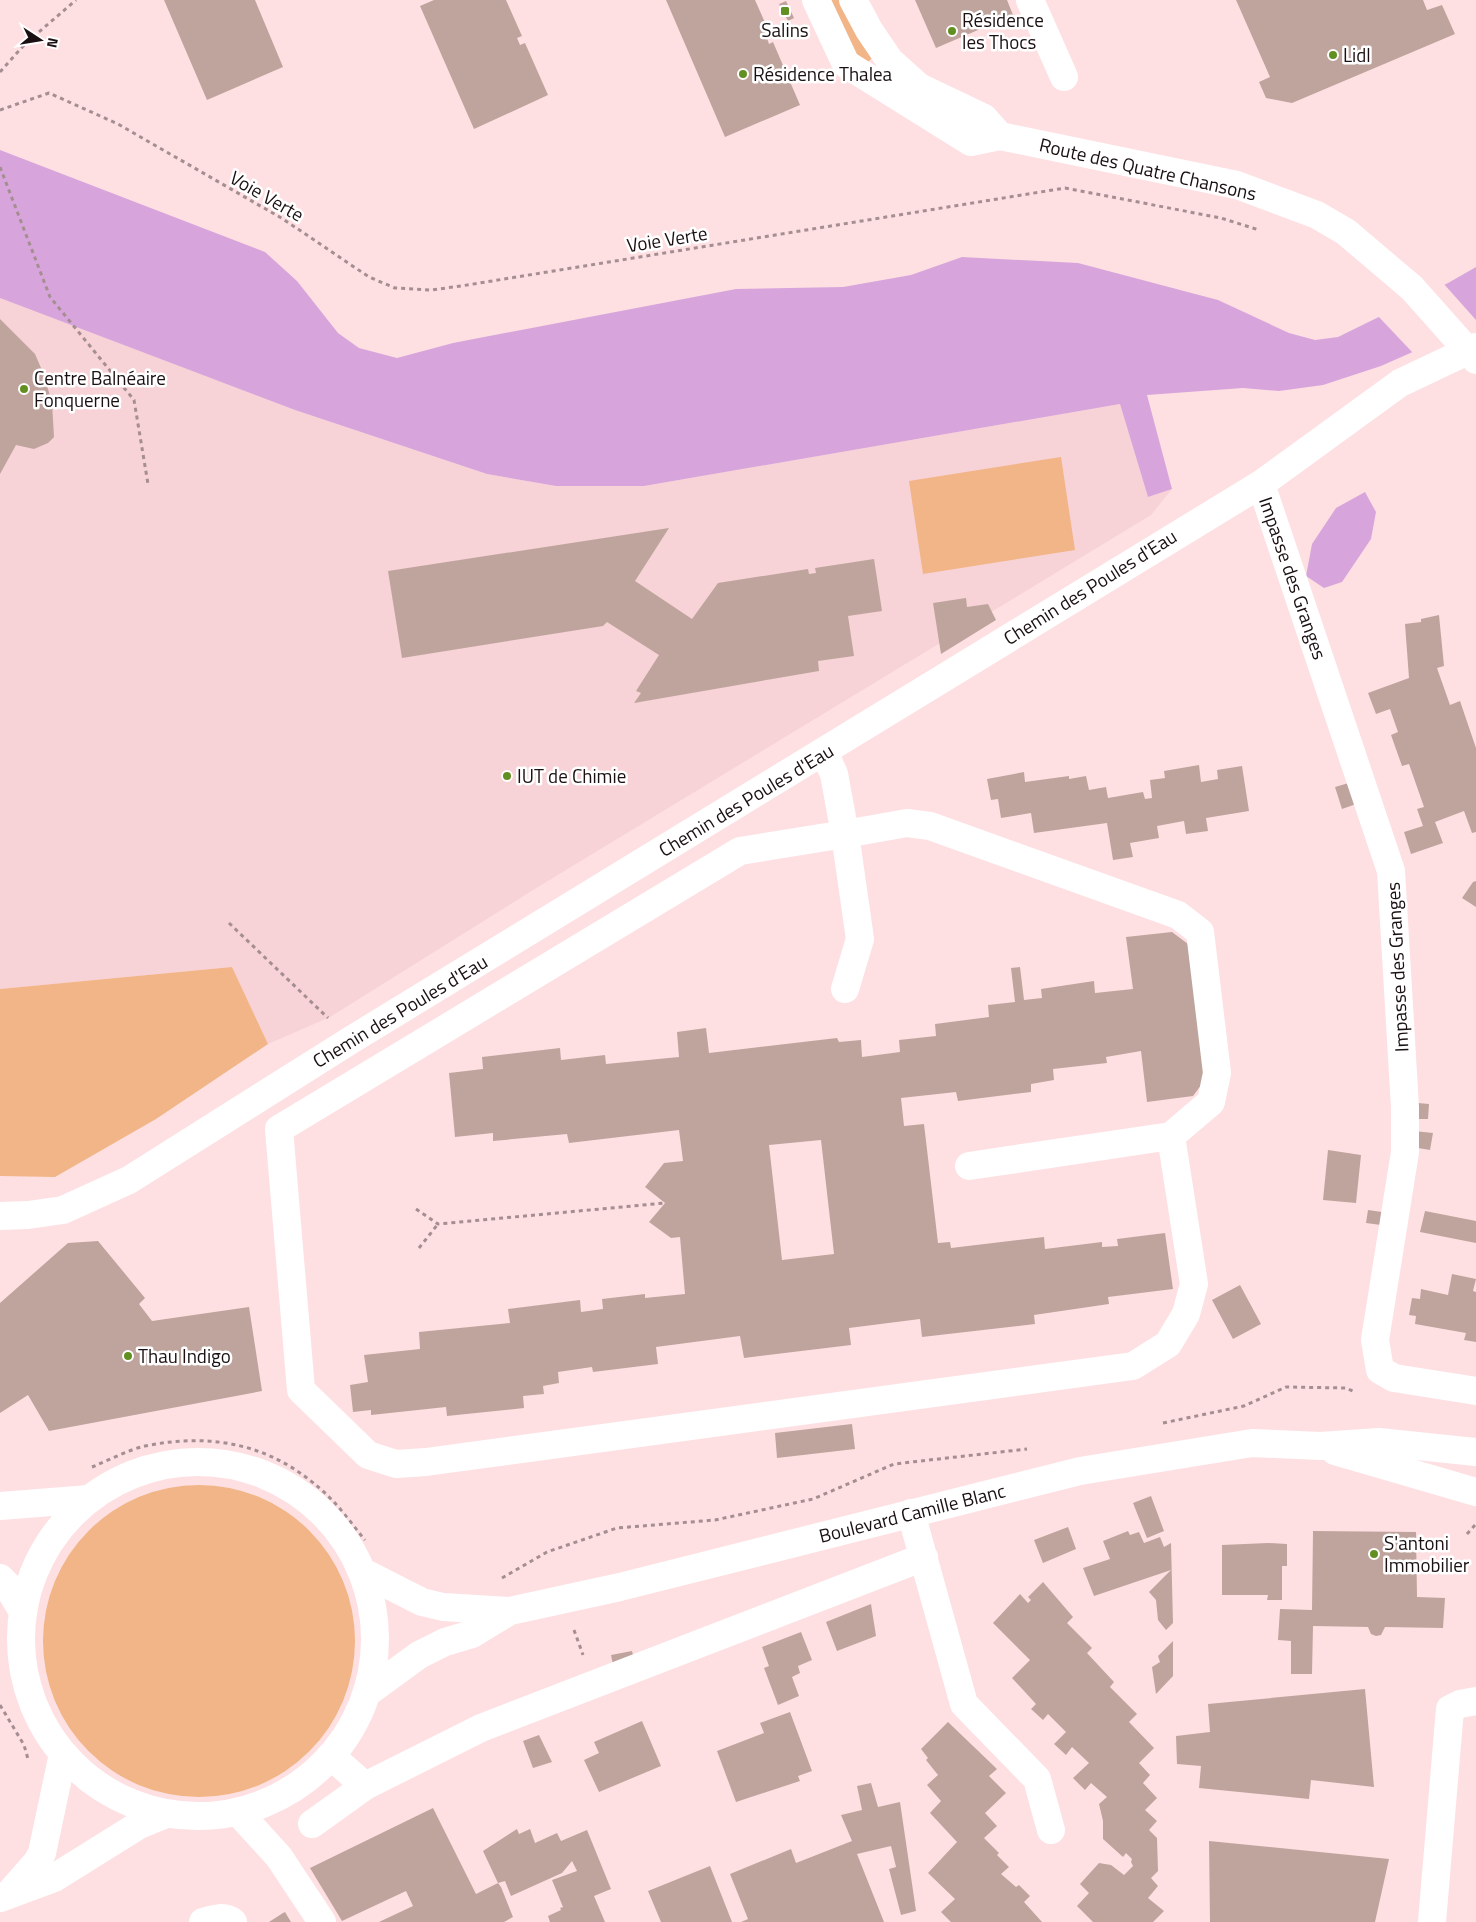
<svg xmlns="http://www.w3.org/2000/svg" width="1476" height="1922" viewBox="0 0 1476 1922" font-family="'Titillium Web',sans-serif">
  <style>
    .built { fill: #f7d2d6 }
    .green { fill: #f1b587 }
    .water { fill: #d7a5db }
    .pier { fill: #fee0e3 }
    .building { fill: #bfa49d; fill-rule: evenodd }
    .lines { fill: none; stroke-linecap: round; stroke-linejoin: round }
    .path { stroke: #a58e91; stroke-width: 3; stroke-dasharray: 4 4; stroke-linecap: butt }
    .minor { stroke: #fff; stroke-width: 28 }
    .major { stroke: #fff; stroke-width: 28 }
    .poi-dot { fill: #628f21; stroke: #fff; stroke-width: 2 }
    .labels { text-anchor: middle; stroke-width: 5; stroke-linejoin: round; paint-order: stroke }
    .poi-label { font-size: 19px; fill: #1a1011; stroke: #fff; text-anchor: start }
    .street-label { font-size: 19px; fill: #1a1011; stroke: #fff }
  </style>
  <rect width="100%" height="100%" fill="#fee0e3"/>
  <path class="built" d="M0 298 295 410 487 474 556 486H644L1120 404 1148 497 1172 489 1151 515 533 890 330 1017 268 1044 232 967 0 989Z"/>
  <path class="green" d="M826 0H845L872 58 867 63 861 62Z
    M1061 457 1075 550 923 574 909 481Z
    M232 967 268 1044 156 1119 55 1177 0 1176V989Z
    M43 1641a156 156 0 1 1 312 0a156 156 0 1 1-312 0Z"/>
  <path class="water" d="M0 150 265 252 297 281 338 333 359 348 397 358 453 343 736 289 843 287 911 275 962 257 1078 263 1218 300 1289 333 1315 340 1338 337 1448 283 1476 267V324L1381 366 1323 385 1279 391 1243 388 1147 395 1172 489 1148 497 1120 404 644 486H556L487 474 295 410 0 298Z
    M1365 492 1376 512 1371 539 1342 582 1324 588 1306 576 1312 544 1336 508Z"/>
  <path class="pier" d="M1443 283 1476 320V327L1414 354 1377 315Z"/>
  <path class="building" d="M164 0H255L283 67 207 100Z
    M434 0H506L522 36 517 38 520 45 525 43 548 95 474 129 420 6Z
    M666 0H755L771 36 767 38 769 44 773 42 800 105 725 137Z
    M915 0H1007L1013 15 936 48Z
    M1236 0H1423L1427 10 1442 5 1455 34 1292 103 1266 98 1259 82 1270 77Z
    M786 1 794 18 788 21 779 4Z
    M0 319 35 354 44 375 52 403 54 437 48 443 34 449 16 445 0 474Z
    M669 528 635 581 692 619 718 583 808 569 809 574 816 573 815 568 874 559 882 611 848 616 854 656 818 661 819 671 634 703 641 693 636 691 659 655 607 622 603 626 402 658 388 571Z
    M966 598 967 607 988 604 996 620 941 654 933 603Z
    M1439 615 1444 666 1437 668 1450 705 1460 701 1476 748V832L1472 833 1464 811 1435 822 1443 843 1411 854 1404 832 1423 826 1417 809 1424 807 1409 764 1402 766 1391 735 1398 732 1390 709 1376 714 1368 693 1409 678 1405 624 1421 622V619Z
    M1199 765 1201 782 1218 779 1217 770 1242 766 1249 811 1206 818 1208 831 1186 834 1184 821 1157 826 1159 838 1130 843 1133 857 1113 860 1107 823 1034 833 1031 813 1001 818 998 799 991 800 987 779 1024 772 1025 782 1069 776V779L1086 776 1089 790 1106 787 1108 798 1143 792 1145 799 1152 798 1150 780 1165 778 1164 771Z
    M1352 782 1359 803 1342 809 1335 787Z
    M1476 881V907L1462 898 1473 882Z
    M1172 932 1188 944 1205 1080 1193 1096 1147 1102 1141 1051 1106 1057 1107 1063 1053 1069 1054 1080 1031 1084V1092L958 1101 956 1092 901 1098 904 1126 924 1124 938 1243 950 1242 951 1248 1044 1237 1045 1249 1102 1242V1247L1118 1246 1117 1239 1165 1233 1173 1289 1108 1297 1109 1304 1034 1315 1035 1324 922 1337 920 1319 849 1328 851 1345 744 1358 740 1336 656 1347 658 1364 593 1372 592 1367 558 1372 559 1383 543 1386 544 1394 523 1396 524 1408 447 1416 446 1407 371 1415V1410L353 1412 350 1385 368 1382 364 1355 420 1349 419 1332 510 1323 508 1309 580 1300 581 1312 603 1309 602 1299 645 1294V1298L685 1294 680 1237 671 1238 649 1222 665 1203 645 1187 664 1163 683 1161 679 1130 569 1143 567 1134 493 1141V1133L455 1137 449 1073 483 1069 482 1057 560 1048 561 1060 605 1055 606 1064 679 1057 677 1032 706 1028 709 1053 837 1038 839 1042 861 1040 862 1057 900 1052 899 1040 936 1036 935 1024 989 1017 988 1005 1015 1002 1011 968 1020 967 1024 1000 1042 998 1041 989 1094 981 1095 993 1133 989 1126 937ZM821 1140 834 1254 782 1260 769 1145Z
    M1418 1103 1429 1104 1428 1119H1416Z
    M1414 1131 1433 1133 1430 1150 1412 1147Z
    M1328 1150 1361 1155 1356 1203 1323 1200Z
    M1368 1210 1382 1212 1381 1225 1366 1223Z
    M1425 1211 1476 1221V1243L1420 1232Z
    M98 1241 145 1298 139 1304 152 1321 249 1307 262 1391 49 1431 28 1395 0 1413V1303L68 1243Z
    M1452 1274 1476 1279 1473 1291 1476 1292V1342L1464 1340 1466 1333 1415 1324 1416 1316 1409 1315 1412 1298 1420 1299 1421 1289 1448 1295Z
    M1240 1285 1261 1324 1233 1339 1212 1300Z
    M852 1424 855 1449 777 1458 775 1433Z
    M1151 1496 1164 1531 1147 1538 1133 1503Z
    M1068 1527 1076 1549 1043 1563 1034 1540Z
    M1128 1531 1130 1535 1139 1532 1144 1543 1160 1537 1164 1547 1171 1543 1173 1623 1166 1630 1158 1620 1156 1600 1149 1592 1171 1570 1094 1596 1083 1568 1110 1559 1103 1541Z
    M1313 1531 1416 1532 1417 1597 1445 1598 1443 1628 1385 1627 1381 1635 1376 1636 1371 1634 1368 1627 1313 1626 1312 1674H1291V1641L1278 1640 1280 1609 1312 1610Z
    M1268 1543 1287 1544V1566H1282V1600H1267L1268 1595H1222V1545Z
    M1043 1582 1073 1617 1067 1623 1092 1648 1087 1653 1114 1682 1110 1687 1137 1714 1129 1722 1154 1748 1139 1763 1150 1775 1143 1783 1157 1798 1145 1810 1157 1821 1149 1830 1157 1838 1158 1871 1151 1878 1158 1886 1148 1898 1164 1911 1153 1922H1093L1077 1906 1089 1893 1080 1884 1099 1863 1111 1865 1124 1875 1133 1866 1131 1862 1132 1859 1126 1853 1123 1857 1103 1839V1821L1099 1804 1107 1797 1091 1783 1085 1790 1073 1778 1089 1763 1072 1747 1066 1755 1054 1744 1066 1732 1048 1714 1043 1720 1031 1709 1036 1704 1012 1678 1030 1660 993 1623 1020 1594 1028 1603 1031 1600 1028 1597Z
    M871 1604 876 1636 837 1651 826 1622Z
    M801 1632 812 1660 798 1666 800 1673 792 1677 799 1696 778 1705 764 1668 769 1666 762 1647Z
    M1173 1641V1676L1156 1694 1152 1667 1160 1662 1158 1656Z
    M632 1651 634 1659 613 1665 611 1655Z
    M1365 1689 1374 1787 1311 1780 1309 1799 1199 1788 1201 1766 1177 1764 1176 1736 1210 1732 1208 1704Z
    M790 1712 812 1771 798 1776 800 1781 736 1802 717 1751 764 1733 760 1723Z
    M642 1721 661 1766 599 1792 584 1760 599 1753 594 1742Z
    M948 1722 997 1769 989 1776 1006 1793 985 1813 997 1826 984 1838 999 1853 997 1855 1009 1867 1001 1874 1016 1887 1019 1885 1030 1896 1024 1902 1042 1922H951L941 1912 955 1899 928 1873 957 1842 930 1813 941 1801 927 1785 938 1775 926 1760 928 1758 921 1749Z
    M539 1735 552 1762 533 1768 523 1741Z
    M871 1783 878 1807 900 1802 916 1911 901 1915 889 1869 896 1867 891 1846 857 1854 884 1922H741L748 1919 730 1874 791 1849 796 1863 852 1841 841 1815 862 1810 857 1786Z
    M433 1808 476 1894 498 1883 501 1887 513 1917 504 1922H379L413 1906 406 1891 342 1921 310 1868Z
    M517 1829 519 1834 530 1829 535 1843 557 1833 561 1841 587 1830 611 1889 594 1896 605 1922H550L548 1916 561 1910 560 1908 563 1907 552 1880 577 1871 572 1861 562 1873 511 1896 505 1881 498 1883 483 1851Z
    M1209 1841 1389 1859 1375 1922H1210Z
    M710 1866 732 1922H661L648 1891Z
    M285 1912 291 1922H269L283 1913Z"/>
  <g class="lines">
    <path class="path" d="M0 72 25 44 76 0
      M0 110 49 93 118 124 283 219 369 277 395 288 431 290 461 286 1065 188 1221 218 1259 230
      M0 167 50 297 134 400 148 484
      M229 923 328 1018
      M416 1209 438 1224 665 1203
      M419 1248 438 1224
      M1163 1423 1244 1406 1286 1387 1346 1388 1355 1392
      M92 1467C109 1460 128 1450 145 1446 219 1431 281 1447 334 1502 345 1514 355 1528 365 1540
      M1467 1534 1476 1524
      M502 1578 547 1552 617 1528 715 1520 813 1499 894 1464 1027 1449
      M574 1630 583 1655
      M0 1705 24 1745 28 1759"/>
    <path class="minor" d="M1030 0 1064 77
      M1261 484 1391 871 1405 1107V1152L1375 1340 1380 1370 1394 1378 1476 1391
      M824 752 834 774 845 834 740 851 279 1129 301 1390 368 1455 396 1464 426 1462 1133 1366 1168 1344 1186 1314 1194 1284 1171 1136 1211 1102 1217 1073 1200 932 1178 915 930 826 907 823 845 834 860 939 845 989
      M969 1166 1171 1136
      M0 1216 28 1215 63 1210 129 1180 351 1040 1261 484 1400 383 1476 347
      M0 1506 89 1499
      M911 1513 964 1704 1037 1779 1051 1830
      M0 1578 7 1585 23 1612
      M365 1786 481 1728 924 1557
      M238 1812 279 1857 322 1922
      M312 1824 365 1786 331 1756
      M203 1922C213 1919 224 1915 233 1922
      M1432 1922 1450 1709 1460 1704 1476 1701"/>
    <path class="major" d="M816 0 846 64 971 142 1000 136 1237 185 1317 215 1346 232 1412 288 1476 360
      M853 0 869 30 890 61 919 87 984 118 1000 136
      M1335 1451 1476 1492
      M21 1639a177 177 0 1 1 354 0a177 177 0 1 1-354 0Z
      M361 1571 422 1602 443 1607 510 1611
      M367 1693 419 1655 445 1642 472 1634 510 1611 620 1587 1080 1471 1252 1443 1320 1446 1379 1442 1476 1452
      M9 1894 37 1862 42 1853 63 1754
      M0 1898 54 1878 139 1825 166 1814"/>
  </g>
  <g class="poi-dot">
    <rect x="780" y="6" width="10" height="10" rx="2.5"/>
    <circle cx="952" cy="31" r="5"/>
    <circle cx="1333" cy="55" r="5"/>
    <circle cx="743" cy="74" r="5"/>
    <circle cx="24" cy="389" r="5"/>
    <circle cx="507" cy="776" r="5"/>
    <circle cx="128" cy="1356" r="5"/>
    <circle cx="1374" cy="1554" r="5"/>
  </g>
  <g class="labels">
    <g class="poi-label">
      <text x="962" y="27">Résidence<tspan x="962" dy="22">les Thocs</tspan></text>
      <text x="785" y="37" text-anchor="middle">Salins</text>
      <text x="1343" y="62">Lidl</text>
      <text x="753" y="81">Résidence Thalea</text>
      <text x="34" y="385">Centre Balnéaire<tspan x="34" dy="22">Fonquerne</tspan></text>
      <text x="517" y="783">IUT de Chimie</text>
      <text x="138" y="1363">Thau Indigo</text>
      <text x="1384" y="1550">S'antoni<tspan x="1384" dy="22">Immobilier</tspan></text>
    </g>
    <g class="street-label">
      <text transform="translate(1148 169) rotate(13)" y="7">Route des Quatre Chansons</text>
      <text transform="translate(267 196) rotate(30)" y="7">Voie Verte</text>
      <text transform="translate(667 239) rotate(-9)" y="7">Voie Verte</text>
      <text transform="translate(1293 578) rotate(71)" y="7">Impasse des Granges</text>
      <text transform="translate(1090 587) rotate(-32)" y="7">Chemin des Poules d'Eau</text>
      <text transform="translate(746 800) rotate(-31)" y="7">Chemin des Poules d'Eau</text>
      <text transform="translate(1397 967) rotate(-93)" y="7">Impasse des Granges</text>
      <text transform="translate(400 1011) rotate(-31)" y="7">Chemin des Poules d'Eau</text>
      <text transform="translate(912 1513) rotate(-14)" y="7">Boulevard Camille Blanc</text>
    </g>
  </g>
  <g transform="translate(40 40) rotate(102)" stroke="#ffffff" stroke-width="4" paint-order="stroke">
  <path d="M0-4L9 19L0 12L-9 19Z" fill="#1a1011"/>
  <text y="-8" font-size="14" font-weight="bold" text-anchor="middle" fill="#1a1011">N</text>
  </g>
</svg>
